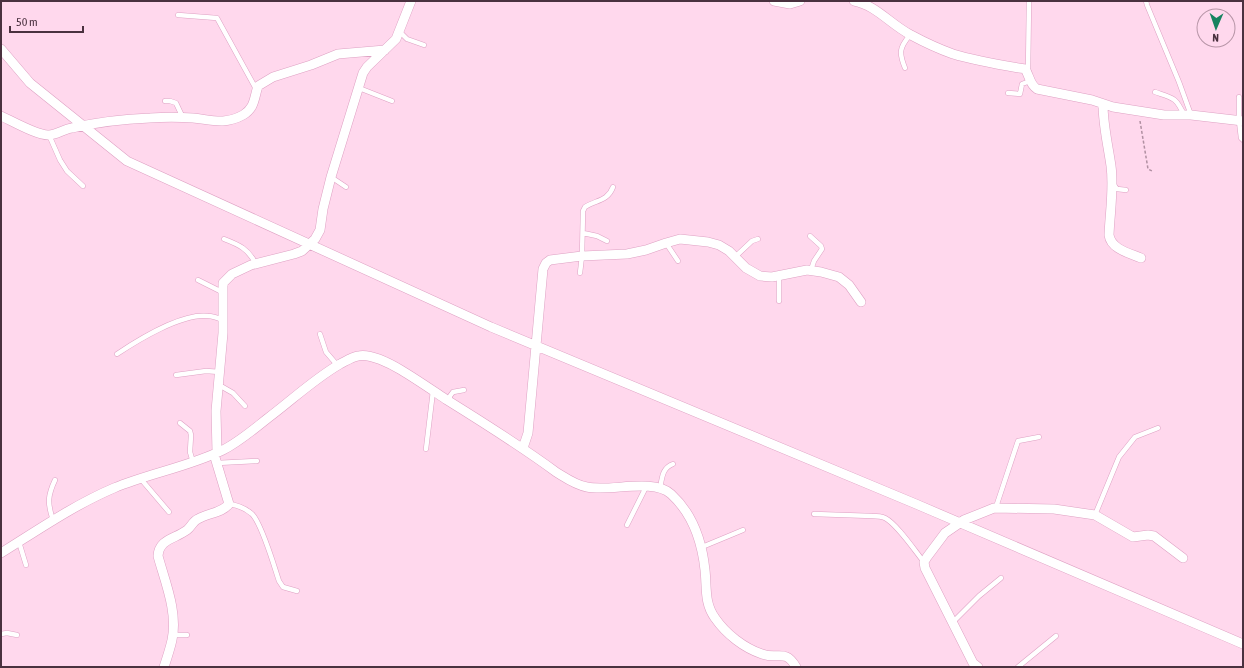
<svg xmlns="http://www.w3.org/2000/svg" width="1244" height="668" viewBox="0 0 1244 668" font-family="'Asap Condensed',sans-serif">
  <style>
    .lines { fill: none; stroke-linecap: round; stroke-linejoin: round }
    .service-casing { stroke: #dea1c3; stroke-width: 5.5 }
    .minor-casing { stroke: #dea1c3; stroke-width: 10 }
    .path { stroke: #b190a2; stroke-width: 1.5; stroke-dasharray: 3 2; stroke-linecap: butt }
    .service { stroke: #fff; stroke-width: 4.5 }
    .minor { stroke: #fff; stroke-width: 9 }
  </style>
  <rect width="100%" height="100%" fill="#ffd8ed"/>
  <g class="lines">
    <defs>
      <path id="service" d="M1146 1 1147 5 1179 82 1191 115
        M178 15 217 18 256 89
        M399 31 407 39 424 45
        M905 68C899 53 899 48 910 35
        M1028 72 1029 1
        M359 88 392 101
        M1155 92C1173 98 1176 97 1184 115
        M1008 93 1020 94 1022 84 1030 81
        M1239 97V121L1241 138 1243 140
        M165 101H170L176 103 183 118
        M49 135 60 160 67 171 83 186
        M331 177 346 187
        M1114 185 1117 189 1126 190
        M583 233 597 236 607 241
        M810 236 821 246 822 249 814 261 811 270
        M224 239C240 245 248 249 256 264
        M666 243 678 261
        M735 257 752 241 758 239
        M580 273 582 256 583 211 585 207C596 200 608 201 613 187
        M779 276V301
        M198 280 222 292
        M320 334 326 352 338 366
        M117 354C138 340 182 313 208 316 213 316 218 318 223 320
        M176 375 206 371 220 372
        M219 385 233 393 245 406
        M449 401 450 396 453 392 464 390
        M180 423 190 431 191 435 190 452 193 462
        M426 449 433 391
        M217 463 257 461
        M140 478 169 512
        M660 489C662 478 662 468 673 464
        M229 504C237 505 245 508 252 514 262 524 274 566 279 581L283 587 297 591
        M996 507 1018 441 1039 437
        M814 514 872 516C877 516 881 516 885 518 897 524 915 551 924 562
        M1095 515 1119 457 1135 437 1158 428
        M53 520C47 503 48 495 55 480
        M627 525 646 487
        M19 542 26 565
        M702 547 743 530
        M952 623 979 596 1001 578
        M1 634 7 633 17 635
        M173 635H187
        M1018 667 1056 636"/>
      <path id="minor" d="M774 1 790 4 800 1
        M854 1C876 5 891 25 911 35 924 42 939 49 953 54 976 61 1001 65 1025 69 1030 76 1029 84 1037 89L1092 100 1113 107 1164 115H1191L1243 121
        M1 49 30 83 127 161 491 327 916 504 1243 644
        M1103 104C1103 125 1108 145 1111 166 1114 188 1110 212 1109 235 1111 249 1129 253 1141 258
        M1 116C12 121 38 136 49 135 56 135 64 129 72 128 98 122 124 119 150 118 164 117 179 117 193 118 212 120 225 125 243 115 255 108 254 98 258 86L273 77 311 65 338 54 385 50
        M523 448 528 433 543 269 546 263 550 260 582 256 627 254 646 250 666 243 680 239 708 242 719 245 729 251 746 268 760 276 772 277 807 270 821 272 839 277 849 285 861 302
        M217 452 216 411 223 333V283L232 274 251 265 294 254 302 251 315 239 320 230 323 209 331 177 363 73 367 67 396 39 411 1
        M1 553C38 530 74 505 114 488 150 473 188 467 223 450 239 442 254 429 268 418 292 400 314 379 340 364 346 361 352 357 358 356 370 353 391 364 401 370 416 379 432 390 447 400 484 423 521 446 556 472 566 478 575 485 587 487 610 492 653 478 671 494 692 513 702 542 705 570 707 587 704 603 715 618 726 634 744 648 762 654 778 660 785 648 796 667
        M164 667C167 658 170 649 172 640 178 612 165 582 158 556 159 539 175 539 187 530 191 527 193 521 198 519 208 513 222 513 229 504L214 454
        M978 667 973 663 925 568 924 562 927 557 945 533 964 520 994 508 1054 509 1095 515 1133 537 1148 535 1154 536 1183 558"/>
    </defs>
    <use href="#service" class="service-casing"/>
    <use href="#minor" class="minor-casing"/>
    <path class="path" d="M1140 121 1148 169 1152 171"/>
    <use href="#service" class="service"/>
    <use href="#minor" class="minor"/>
  </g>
  <rect width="1244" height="668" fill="none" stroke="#4a313f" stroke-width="4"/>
  <g transform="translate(1216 28) rotate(182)"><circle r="19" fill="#ffd8ed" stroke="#b795a7"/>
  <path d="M0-3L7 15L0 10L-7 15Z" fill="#178360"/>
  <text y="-6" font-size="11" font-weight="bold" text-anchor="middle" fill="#4a313f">N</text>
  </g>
  <path d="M10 26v6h73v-6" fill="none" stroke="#4a313f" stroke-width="2"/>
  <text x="16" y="26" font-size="12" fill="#4a313f" stroke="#ffd8ed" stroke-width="3" paint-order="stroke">50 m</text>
</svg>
